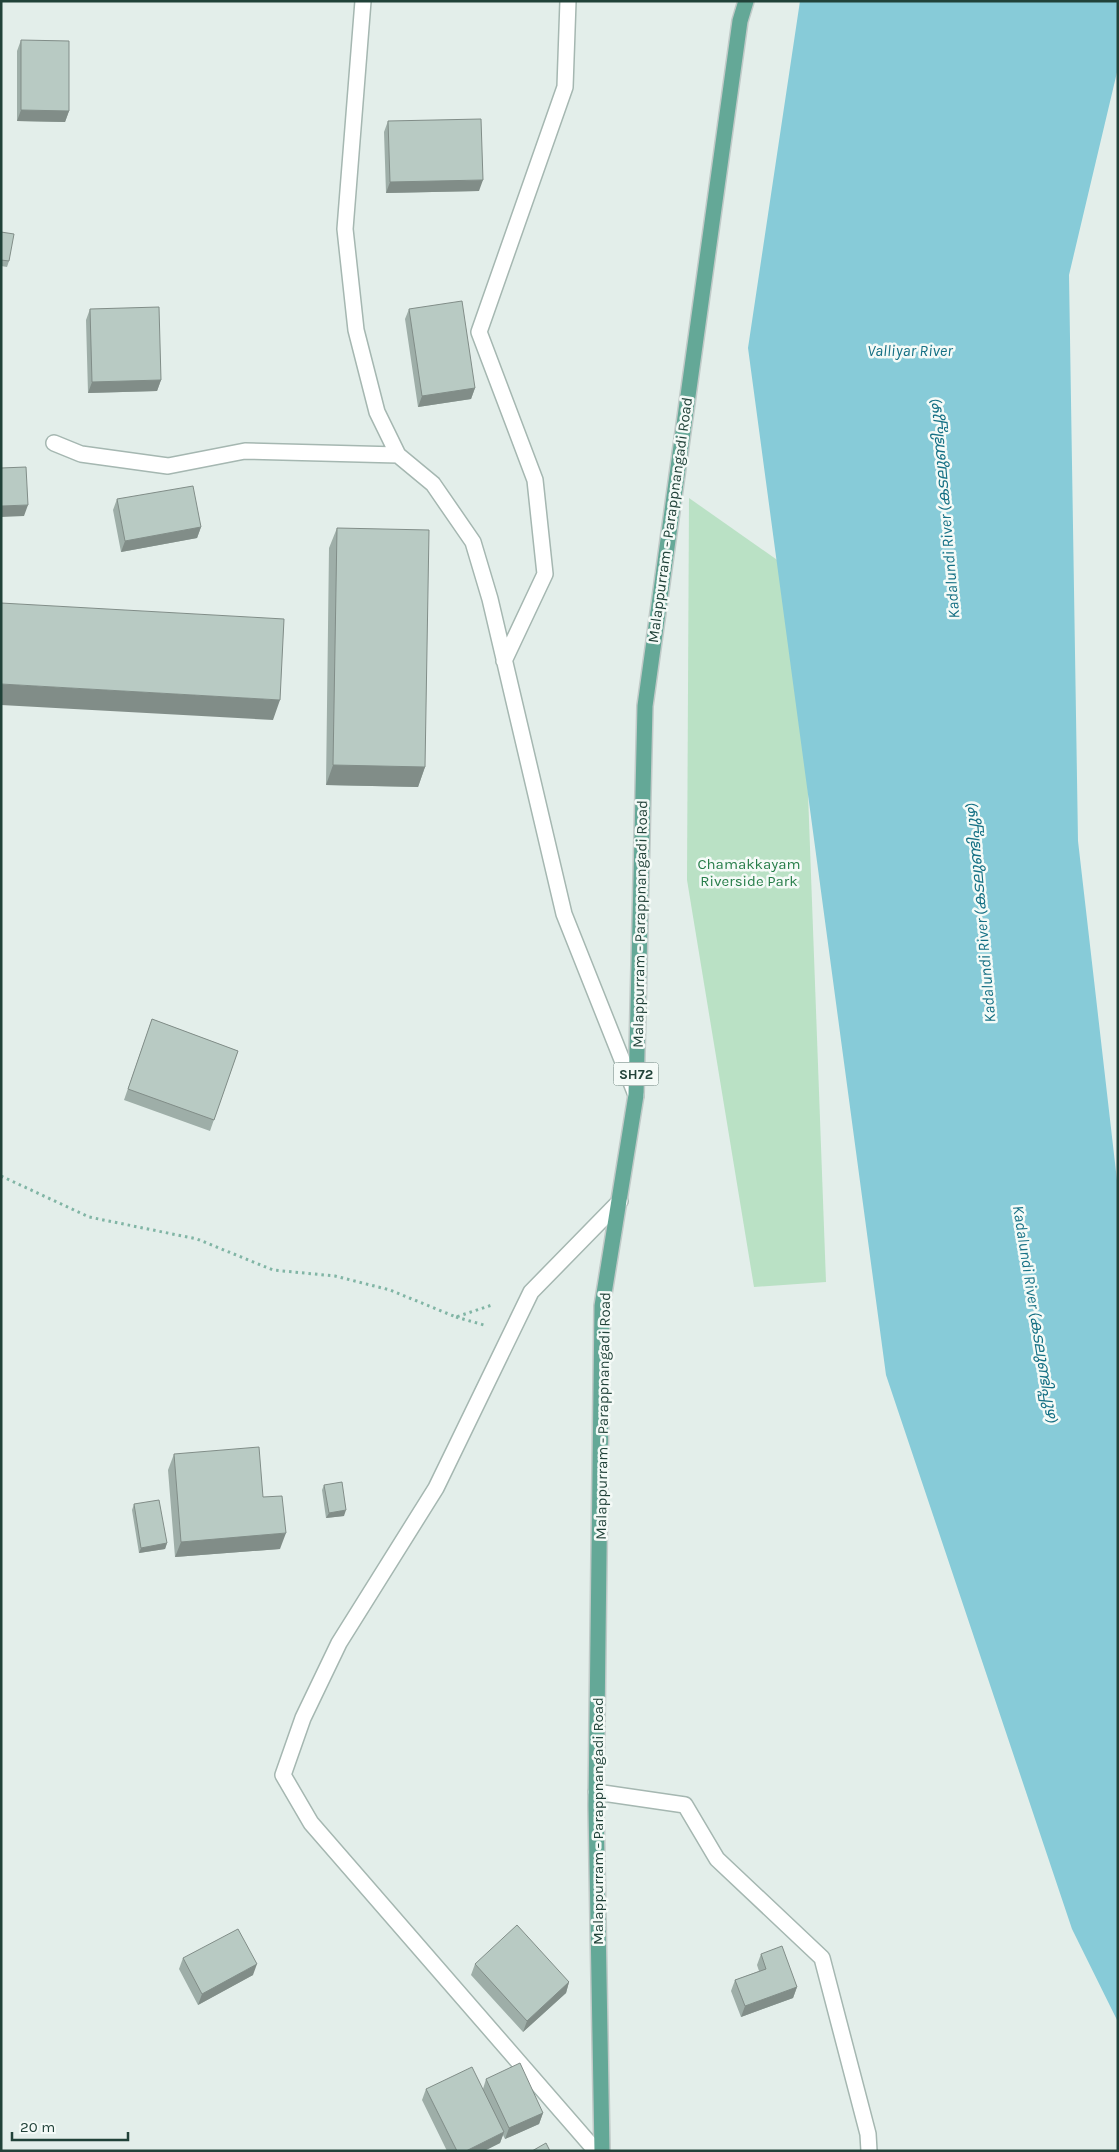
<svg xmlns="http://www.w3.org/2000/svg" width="1119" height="2152" viewBox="0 0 1119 2152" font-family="Karla,'Noto Sans Malayalam',sans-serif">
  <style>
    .green { fill: #bae1c5 }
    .water { fill: #87cbd8 }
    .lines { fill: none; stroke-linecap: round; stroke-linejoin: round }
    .minor-casing { stroke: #a5b7b1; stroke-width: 18 }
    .primary-casing { stroke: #c1cac8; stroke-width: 18 }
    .path { stroke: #81b5a5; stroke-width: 3; stroke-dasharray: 2.5 4; stroke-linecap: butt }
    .minor { stroke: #fff; stroke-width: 15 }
    .primary { stroke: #64a897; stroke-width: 15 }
    .wall { fill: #9eaea8 }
    .shaded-wall { fill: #818d88 }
    .building { fill: #b8cac3; stroke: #818d88 }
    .labels { text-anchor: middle; stroke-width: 5; stroke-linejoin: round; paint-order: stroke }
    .shield { fill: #f4faf7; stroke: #607972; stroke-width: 1 }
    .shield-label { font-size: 14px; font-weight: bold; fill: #214239 }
    .street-label { font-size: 15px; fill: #214239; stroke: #f4faf7 }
    .park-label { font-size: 15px; fill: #277d49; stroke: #f4faf7 }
    .water-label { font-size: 16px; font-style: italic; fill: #157084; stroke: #f4faf7 }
  </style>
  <rect width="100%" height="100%" fill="#e3eeea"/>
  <path class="green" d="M689 498 800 576 826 1282 754 1287 687 880Z"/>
  <path class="water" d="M800 1H1118V68L1069 275 1078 841 1118 1189V2022L1072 1929 886 1375 748 348Z"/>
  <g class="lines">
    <defs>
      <path id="minor" d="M363 1 345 229 356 330 377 412 398 455 433 484 473 542 490 599 564 914 636 1095
        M54 443 81 454 168 466 245 451 398 455
        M504 661 545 574 535 480 479 332 565 87 568 1
        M596 1792 685 1805 717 1859 822 1958 868 2134 869 2151
        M596 2151 311 1823 283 1775 303 1718 339 1643 436 1488 531 1292 620 1201"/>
      <path id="primary" d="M602 2151 596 1806 602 1306 636 1095 645 706 740 21 746 1"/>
    </defs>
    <use href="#minor" class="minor-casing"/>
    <use href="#primary" class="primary-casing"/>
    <path class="path" d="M1 1176 89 1217 197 1239 273 1270 335 1276 390 1290 456 1317 492 1305
      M456 1317 484 1325"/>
    <use href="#minor" class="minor"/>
    <use href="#primary" class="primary"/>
  </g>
  <path class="wall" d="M21 40 69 111 65 122 17 121V51Z
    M388 121 479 191 386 193 384 132Z
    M1 232 9 261 7 267 1 266Z
    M90 309 161 380 157 391 88 393 86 320Z
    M409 309 475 388 471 399 418 407 405 319Z
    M117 499 201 527 197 538 121 552 113 510Z
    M337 528 425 767 418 787 326 785 329 548Z
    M152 1019 238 1051 210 1131 124 1100Z
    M174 1454 263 1497 280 1549 175 1557 168 1470Z
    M324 1485 344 1516 326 1518 322 1490Z
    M134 1504 167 1543 165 1549 139 1553 132 1510Z
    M761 1954 797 1987 793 1998 741 2017 731 1991 735 1980 759 1971 757 1965Z
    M183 1958 253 1975 198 2005 179 1969Z
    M475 1964 569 1982 566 1993 523 2032 471 1975Z
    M486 2079 543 2113 539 2124 505 2139 503 2135 500 2143 484 2151H447L422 2100 426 2089H483Z"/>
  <path class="shaded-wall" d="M21 110 69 111 65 122 17 121Z
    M483 180 479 191 386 193 390 182Z
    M161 380 157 391 88 393 92 382Z
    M475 388 471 399 418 407 422 396Z
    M28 505 24 516 1 517V506Z
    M201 527 197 538 121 552 125 541Z
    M1 684 280 700 273 720 1 705Z
    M333 765 425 767 418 787 326 785Z
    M346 1510 344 1516 326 1518 329 1513Z
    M286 1533 280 1549 175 1557 181 1542Z
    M167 1543 165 1549 139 1553 141 1548Z
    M257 1964 253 1975 198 2005 202 1994Z
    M569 1982 566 1993 523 2032 527 2021Z
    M797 1987 793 1998 741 2017 745 2006Z
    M543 2113 539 2124 505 2139 509 2128Z
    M504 2132 500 2143 484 2151H466Z"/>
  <path class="building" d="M21 40 69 41V111L21 110Z
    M481 119 483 180 390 182 388 121Z
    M1 232 14 234 9 261 1 260Z
    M462 301 475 388 422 396 409 309Z
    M159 307 161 380 92 382 90 309Z
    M26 467 28 505 1 506V468Z
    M193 486 201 527 125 541 117 499Z
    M337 528 429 530 425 767 333 765Z
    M1 603 284 619 280 700 1 684Z
    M152 1019 238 1051 214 1120 128 1089Z
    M259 1447 263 1497 282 1496 286 1533 181 1542 174 1454Z
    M342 1482 346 1510 329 1513 324 1485Z
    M159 1500 167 1543 141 1548 134 1504Z
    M517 1925 569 1982 527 2021 475 1964Z
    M238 1929 257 1964 202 1994 183 1958Z
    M782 1946 797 1987 745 2006 735 1980 766 1969 761 1954Z
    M520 2063 543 2113 509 2128 486 2079Z
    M472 2067 504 2132 466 2151H457L426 2089Z
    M546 2143 550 2151H532Z"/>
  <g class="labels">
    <rect class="shield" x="613.5" y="1062.5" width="45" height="23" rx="4"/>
    <g class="shield-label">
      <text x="636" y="1079">SH72</text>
    </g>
    <g class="street-label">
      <text transform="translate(670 520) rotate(-82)" y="5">Malappurram - Parappnangadi Road</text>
      <text transform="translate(640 924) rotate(-89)" y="5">Malappurram - Parappnangadi Road</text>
      <text transform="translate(603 1416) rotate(-89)" y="5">Malappurram - Parappnangadi Road</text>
      <text transform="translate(598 1821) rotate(-90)" y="5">Malappurram - Parappnangadi Road</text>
    </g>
    <g class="park-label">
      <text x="749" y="869">Chamakkayam<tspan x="749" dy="17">Riverside Park</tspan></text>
    </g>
    <g class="water-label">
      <text x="910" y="356">Valliyar River</text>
      <text transform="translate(944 509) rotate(-95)" y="6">Kadalundi River (കടലുണ്ടിപ്പുഴ)</text>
      <text transform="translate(980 913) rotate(-95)" y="6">Kadalundi River (കടലുണ്ടിപ്പുഴ)</text>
      <text transform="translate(1036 1314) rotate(81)" y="6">Kadalundi River (കടലുണ്ടിപ്പുഴ)</text>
    </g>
  </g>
  <rect width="1119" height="2152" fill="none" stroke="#214239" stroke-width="5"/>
  <path d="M12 2132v8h116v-8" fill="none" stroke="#214239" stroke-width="2.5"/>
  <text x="20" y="2132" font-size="15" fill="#214239" stroke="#f4faf7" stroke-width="4" paint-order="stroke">20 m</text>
</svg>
